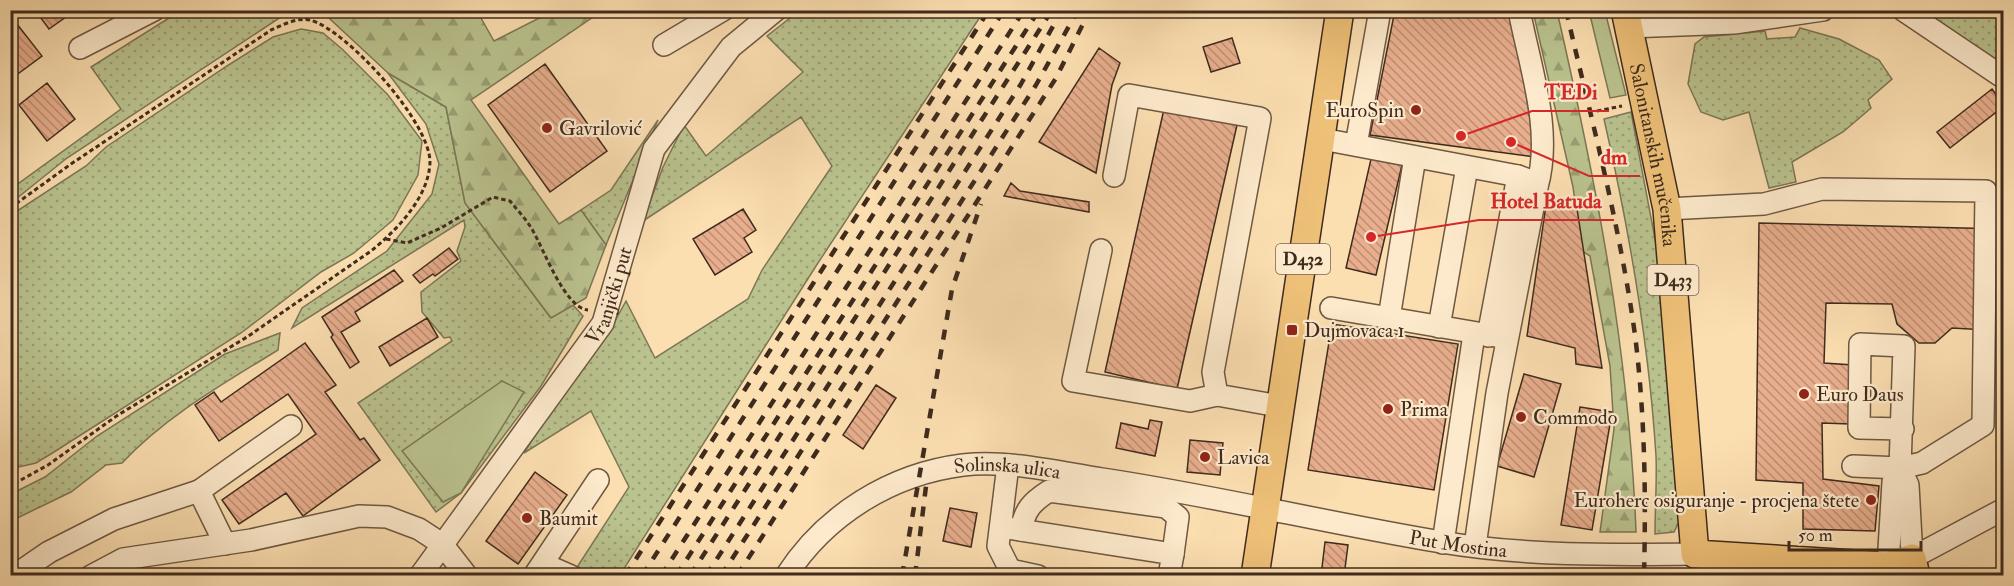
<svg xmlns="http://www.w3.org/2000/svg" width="2014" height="586" viewBox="0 0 2014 586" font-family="'IM FELL Double Pica',serif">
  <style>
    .grass { fill: url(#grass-dots); stroke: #7c7756; stroke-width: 1.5 }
    .forest { fill: url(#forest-firs); stroke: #7c7756; stroke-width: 1.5 }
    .garden { fill: #bac38f; stroke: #7c7756; stroke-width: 1.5 }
    .building { fill: url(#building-back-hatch); stroke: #3f2b1e; stroke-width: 1.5 }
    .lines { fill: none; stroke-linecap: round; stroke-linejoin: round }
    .minor-casing { stroke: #6e5843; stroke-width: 24 }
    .major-casing { stroke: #3f2b1e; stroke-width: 30 }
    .path { stroke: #3f2b1e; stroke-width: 3; stroke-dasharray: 4.5 3; stroke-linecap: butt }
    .minor { stroke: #fdeacc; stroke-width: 21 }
    .major { stroke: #eec078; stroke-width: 27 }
    .rail { stroke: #3f2b1e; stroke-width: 4.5; stroke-dasharray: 10 10; stroke-linecap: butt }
    .poi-dot { fill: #8f2418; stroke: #fdeacc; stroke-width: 2 }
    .labels { text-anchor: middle; stroke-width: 4.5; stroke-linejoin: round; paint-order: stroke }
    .shield { fill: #fdeacc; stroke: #786452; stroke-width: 1.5 }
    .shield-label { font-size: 18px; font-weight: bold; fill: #3f2b1e }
    .poi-label { font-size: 20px; fill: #3f2b1e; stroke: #fdeacc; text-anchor: start }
    .street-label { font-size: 20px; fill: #3f2b1e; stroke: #fdeacc }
    .leader { fill: none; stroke: #d62828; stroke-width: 2 }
    .callout-dot { fill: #d62828; stroke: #fdeacc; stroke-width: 2 }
    .callout-label { font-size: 21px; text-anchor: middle; font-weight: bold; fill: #d62828; stroke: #fdeacc; stroke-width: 4.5; stroke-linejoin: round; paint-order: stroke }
  </style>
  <defs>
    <pattern id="grass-dots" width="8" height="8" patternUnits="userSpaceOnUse" patternTransform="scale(1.5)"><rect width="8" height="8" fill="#bac38f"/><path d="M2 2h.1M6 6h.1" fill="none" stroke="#999f74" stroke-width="1.8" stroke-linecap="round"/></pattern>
    <pattern id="forest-firs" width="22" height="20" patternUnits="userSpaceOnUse" patternTransform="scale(1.5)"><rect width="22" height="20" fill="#bac38f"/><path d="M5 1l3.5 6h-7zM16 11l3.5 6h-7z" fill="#999f74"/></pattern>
    <pattern id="building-back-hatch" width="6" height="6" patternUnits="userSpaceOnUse" patternTransform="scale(1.5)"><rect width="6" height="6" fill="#e8ae8d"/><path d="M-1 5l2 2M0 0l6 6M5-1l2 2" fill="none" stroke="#bd8e73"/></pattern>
  </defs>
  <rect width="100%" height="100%" fill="#fcdfb1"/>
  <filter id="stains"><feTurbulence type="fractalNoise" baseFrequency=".00333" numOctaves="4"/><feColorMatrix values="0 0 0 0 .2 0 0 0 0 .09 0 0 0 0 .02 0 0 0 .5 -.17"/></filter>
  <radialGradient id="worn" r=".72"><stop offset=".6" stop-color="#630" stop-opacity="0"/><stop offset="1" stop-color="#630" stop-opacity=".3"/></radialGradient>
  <path class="grass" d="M180 11H290L67 158 11 203V189L121 109 91 67Z
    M799 11H984L816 266 620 575H572L629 487 591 411 524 453 551 410 611 328 626 301 655 358 748 299 762 270 832 166 801 117 643 221 663 167 684 125 706 156 803 72 767 36Z
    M1919 11H2003V68Z
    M1800 28 1839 39 1879 60 1892 79 1868 100 1871 108 1843 132 1792 162 1796 182 1769 188 1749 112 1723 120 1701 112 1688 84 1695 44 1704 37 1765 31 1767 39 1795 37Z
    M301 29 323 33 342 49 388 95 422 141 418 175 393 220 354 253 321 272 241 333 54 452 36 463 19 467 10 448 11 215 86 166 106 147 227 66 273 37Z
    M388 73 446 107 465 203 550 317 573 305 583 316 541 386 461 493 436 512 358 403 452 341 450 337 444 338 422 312 421 292 461 261 457 251 465 227 464 220 292 328 302 308 387 251 432 194 439 164 426 124Z
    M1631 112 1662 276 1680 520 1674 532 1655 534C1655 508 1657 482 1656 456 1649 343 1629 229 1604 119Z
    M658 120 606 245 581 210 611 190Z
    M280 333 278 350C223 384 166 416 122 463L106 465 71 492 11 521V494L45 477 97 436 225 354Z"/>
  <path class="forest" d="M441 10 453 15 477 11 494 41 553 11H602L471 100 559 224 581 210 606 245 586 298 551 318 465 203 446 107 388 73 330 19 326 11Z
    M1533 11H1557C1597 186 1629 351 1636 532H1600L1614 429 1610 366 1590 256 1582 251 1573 187Z"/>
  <path class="garden" d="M1589 11H1605L1626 95 1610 98Z
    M502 381 524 392 461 493 443 502 402 451Z"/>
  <path class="building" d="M35 10H67L70 14 49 29Z
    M1395 10H1513L1536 157 1370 135Z
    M13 19 42 56 15 76 10 70V21Z
    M1232 38 1240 63 1211 72 1203 47Z
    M1099 48 1120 63 1112 85 1096 173 1039 142Z
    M545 64 607 151 550 192 488 105Z
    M47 83 75 119 47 141 19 105Z
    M1992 89 2004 106 1950 148 1937 132Z
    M1164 109 1237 125 1177 389 1105 372Z
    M1371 159 1402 165 1376 275 1346 268Z
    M1011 183 1020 191 1089 202V212L1004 196Z
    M1546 205 1577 209 1602 368 1576 364 1575 348 1527 336Z
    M743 209 756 230 744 238 752 252 715 275 693 239Z
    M1759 223 2004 229V331L1952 328 1935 343H1919L1897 324 1892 304 1826 303 1824 363 1853 365 1850 424 1822 423 1823 479 1879 486 1875 531 1803 529V483L1756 480Z
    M449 248 458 259 435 276 433 274 420 283 413 275Z
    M394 270 403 281 355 312 360 321 341 332 359 362 350 368 331 337 333 335 322 317Z
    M427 318 438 337 390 366 379 347Z
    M1332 324 1458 344 1434 490 1308 470Z
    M305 343 336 385 325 392 360 440 364 438 380 460 303 516 286 493 239 524 222 500 316 434 288 394 219 441 195 405 214 392 221 402Z
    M1524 374 1561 384 1534 477 1497 466Z
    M876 385 896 398 863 449 843 435Z
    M1580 407 1612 412 1592 530 1561 525Z
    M1150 420 1162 422 1155 456 1116 448 1121 423 1148 429Z
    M1190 440 1223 443 1220 475 1187 472Z
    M535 472 567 495 518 564 486 541Z
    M950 508 977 513 971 547 943 541Z
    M1325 542 1348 545 1344 576H1321Z"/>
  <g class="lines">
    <defs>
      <g id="minor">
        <path d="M1519 10C1530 68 1553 130 1537 187"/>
        <path d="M1903 10 2004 78"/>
        <path d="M1629 27 1734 23 1823 10"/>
        <path d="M664 45 723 10"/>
        <path d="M80 48 154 10"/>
        <path d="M1322 139 1518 176 1534 182 1537 187 1497 393 1475 546"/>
        <path d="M1356 145 1380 10"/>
        <path d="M1114 176 1129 95 1260 118 1213 372 1217 395 1279 406"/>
        <path d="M1667 209 1764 204 1822 189 1986 191 1983 425 1922 463 1900 468 1853 466"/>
        <path d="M1101 250 1073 381 1190 401 1217 395"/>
        <path d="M1331 308 1507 338"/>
        <path d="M1389 318 1415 157"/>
        <path d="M1439 327 1467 167"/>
        <path d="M1488 336 1518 176"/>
        <path d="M1008 465 998 546 1010 570 1038 576"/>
        <path d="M1900 468 1908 485 1912 558 2004 509"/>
        <path d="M199 491 291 426"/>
        <path d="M1001 527 1173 554 1169 576"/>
        <path d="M1021 530C1025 509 1032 502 1049 491L1166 507 1178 517 1173 554"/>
        <path d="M1443 543 1474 334"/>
        <path d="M1888 566 1893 482 1900 468 1904 346 1860 344 1859 428 1903 429"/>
        <path d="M14 576 49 552 114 519 199 491 225 544"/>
        <path d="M91 576 123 559 251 540 359 516 387 517 419 529 442 544 467 576"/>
        <path id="s1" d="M420 576 603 323 654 149 731 47 776 10"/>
        <path d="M534 576 598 480"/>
        <path d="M542 576 555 569 571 576"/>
        <path id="s2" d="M786 576C825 515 891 474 963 465 1009 460 1057 472 1102 479 1216 496 1327 523 1441 542 1524 556 1611 555 1695 554"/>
      </g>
      <g id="major">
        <path id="s3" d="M1625 10 1667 209 1695 554 1888 566 1912 558 1916 576"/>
        <path d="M1255 576 1340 10"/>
      </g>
    </defs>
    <use href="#minor" class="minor-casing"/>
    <use href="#major" class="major-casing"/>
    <path class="path" d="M300 10 307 19
      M1597 111 1622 106
      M10 208 71 164 271 30C283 25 297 17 310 20 347 30 430 122 430 162 429 197 397 230 371 251L247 337 118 415 48 465 10 486
      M386 239 407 243 441 228 493 197 510 201C518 211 527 220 533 231 544 250 565 308 588 310
      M10 471 15 483"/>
    <use href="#minor" class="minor"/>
    <use href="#major" class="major"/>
    <path class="rail" d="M1566 10C1591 118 1620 226 1635 335 1645 415 1646 495 1644 576
      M625 576 989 10
      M642 576 1004 10
      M661 576 1024 10
      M676 576 1039 10
      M690 576 1052 10
      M706 576 1021 84 1062 10
      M721 576 1036 85 1078 10
      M737 576 1056 78 1090 10
      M902 576 952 289 981 204
      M915 576 927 478"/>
  </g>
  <g class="poi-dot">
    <circle cx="1416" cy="110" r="6"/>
    <circle cx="547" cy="128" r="6"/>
    <rect x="1286" y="324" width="12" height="12" rx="3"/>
    <circle cx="1804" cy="394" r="6"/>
    <circle cx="1388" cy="409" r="6"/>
    <circle cx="1521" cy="417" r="6"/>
    <circle cx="1205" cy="457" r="6"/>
    <circle cx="1871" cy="500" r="6"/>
    <circle cx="527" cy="518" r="6"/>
  </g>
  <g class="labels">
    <g class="shield">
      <rect x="1276" y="244" width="54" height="30" rx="4.5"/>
      <rect x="1647.5" y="265" width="51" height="30" rx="4.5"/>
    </g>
    <g class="shield-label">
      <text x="1303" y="265">D432</text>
      <text x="1673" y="286">D433</text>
    </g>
    <g class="poi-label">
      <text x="1404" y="117" text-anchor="end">EuroSpin</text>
      <text x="559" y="135">Gavrilović</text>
      <text x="1304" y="337">Dujmovaca 1</text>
      <text x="1816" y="401">Euro Daus</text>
      <text x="1400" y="416">Prima</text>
      <text x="1533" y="424">Commodo</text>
      <text x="1217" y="464">Lavica</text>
      <text x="1859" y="507" text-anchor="end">Euroherc osiguranje - procjena štete</text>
      <text x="539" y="525">Baumit</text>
    </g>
    <g class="street-label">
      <text dy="7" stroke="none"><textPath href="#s3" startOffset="148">Salonitanskih mučenika</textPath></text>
      <text dy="7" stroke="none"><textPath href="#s1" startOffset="340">Vranjički put</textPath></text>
      <text dy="7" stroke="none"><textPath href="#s2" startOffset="260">Solinska ulica</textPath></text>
      <text dy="7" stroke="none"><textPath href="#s2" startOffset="718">Put Mostina</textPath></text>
    </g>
  </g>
  <path class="leader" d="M1461 136L1532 111H1609M1511 142L1589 176H1640M1371 237L1479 220H1614"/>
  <g class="callout-dot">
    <circle cx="1461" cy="136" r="6"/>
    <circle cx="1511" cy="142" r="6"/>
    <circle cx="1371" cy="237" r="6"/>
  </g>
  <g class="callout-label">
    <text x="1571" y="99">TEDi</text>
    <text x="1614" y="164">dm</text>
    <text x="1546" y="208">Hotel Batuda</text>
  </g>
  <rect width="2014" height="586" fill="none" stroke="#fcdfb1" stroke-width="36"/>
  <rect x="12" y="12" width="1990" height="562" fill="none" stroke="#3f2b1e" stroke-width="3"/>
  <rect x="18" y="18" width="1978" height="550" fill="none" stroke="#3f2b1e" stroke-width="1.5"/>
  <path d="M1789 541v9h132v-9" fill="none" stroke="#3f2b1e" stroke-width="3"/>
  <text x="1798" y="541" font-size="18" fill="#3f2b1e" stroke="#fdeacc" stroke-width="4.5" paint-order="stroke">50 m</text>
  <rect width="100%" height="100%" filter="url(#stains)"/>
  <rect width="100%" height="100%" fill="url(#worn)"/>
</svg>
